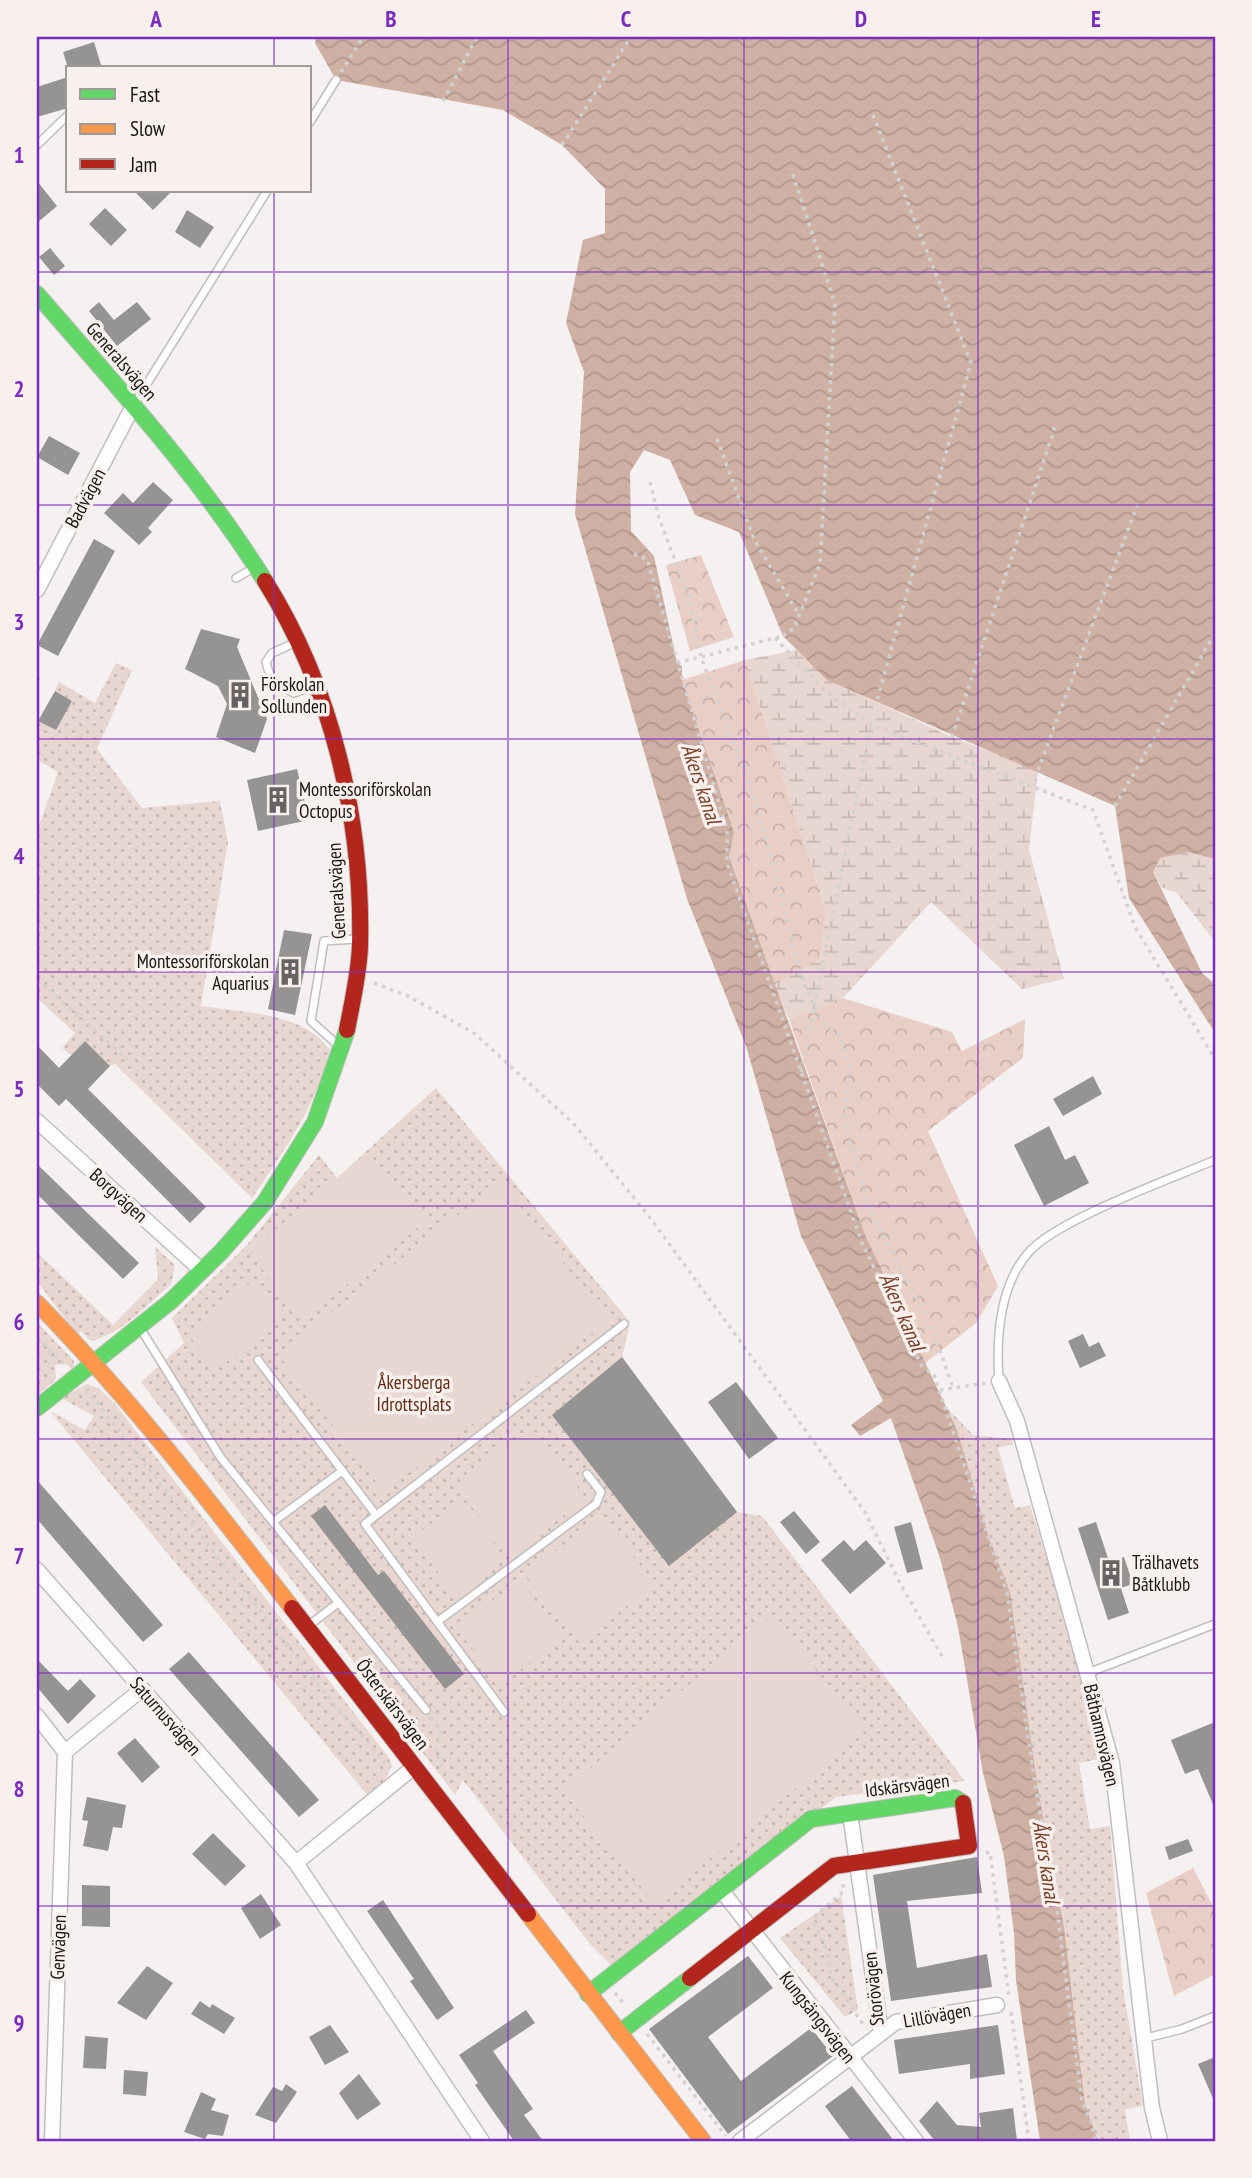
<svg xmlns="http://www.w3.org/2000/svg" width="1252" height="2178" viewBox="0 0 1252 2178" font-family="'PT Sans Narrow',sans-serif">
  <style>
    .green { fill: url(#green-dots) }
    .forest { fill: url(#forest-crowns) }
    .wetland { fill: url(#wetland-marsh) }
    .pitch { fill: #e8d6d0 }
    .water { fill: url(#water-waves) }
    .building { fill: #969492 }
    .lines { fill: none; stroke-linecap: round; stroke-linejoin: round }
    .lane-casing { stroke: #c1bebd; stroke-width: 10 }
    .street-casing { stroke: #c1bebd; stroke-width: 17 }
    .fast-casing { stroke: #c1bebd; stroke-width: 18 }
    .slow-casing { stroke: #c1bebd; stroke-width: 18 }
    .jam-casing { stroke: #c1bebd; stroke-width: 18 }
    .path { stroke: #d3d2d1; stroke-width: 3.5; stroke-dasharray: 3.5 5; stroke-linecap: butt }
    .lane { stroke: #fefdfd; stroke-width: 7 }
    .street { stroke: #fefdfd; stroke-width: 14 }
    .fast { stroke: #63d668; stroke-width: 16 }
    .slow { stroke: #ff974d; stroke-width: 16 }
    .jam { stroke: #b3261e; stroke-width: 16 }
    .path-bridge { stroke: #d3d2d1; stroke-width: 3.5; stroke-dasharray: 3.5 5; stroke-linecap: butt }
    .grid { fill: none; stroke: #7b2cbf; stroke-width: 2; stroke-opacity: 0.55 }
    .labels { text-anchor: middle; stroke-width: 7; stroke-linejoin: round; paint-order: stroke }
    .street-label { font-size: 19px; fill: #191615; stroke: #f8f0ed }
    .poi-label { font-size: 19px; fill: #191615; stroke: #f8f0ed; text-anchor: start }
    .park-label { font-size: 19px; fill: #632b15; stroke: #f8f0ed }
    .water-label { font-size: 21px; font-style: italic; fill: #7a402a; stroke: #f8f0ed }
    .neatline { fill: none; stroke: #7b2cbf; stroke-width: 2.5 }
    .grid-label { font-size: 23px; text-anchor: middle; font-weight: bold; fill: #7b2cbf }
  </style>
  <defs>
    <pattern id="green-dots" width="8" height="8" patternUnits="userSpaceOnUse" patternTransform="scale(1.75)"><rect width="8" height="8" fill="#e8d6d0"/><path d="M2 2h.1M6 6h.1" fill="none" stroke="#c6b7b2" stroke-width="1.8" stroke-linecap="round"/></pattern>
    <pattern id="forest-crowns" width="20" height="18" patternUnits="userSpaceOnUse" patternTransform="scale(1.75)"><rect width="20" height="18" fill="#e8cec5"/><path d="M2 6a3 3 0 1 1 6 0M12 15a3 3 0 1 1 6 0" fill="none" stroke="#c6b0a8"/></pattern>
    <pattern id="wetland-marsh" width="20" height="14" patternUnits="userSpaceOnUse" patternTransform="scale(1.75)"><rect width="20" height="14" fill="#e8d6d0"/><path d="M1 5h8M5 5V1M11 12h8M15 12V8" fill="none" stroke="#c6b7b2"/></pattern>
    <pattern id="water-waves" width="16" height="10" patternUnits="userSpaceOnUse" patternTransform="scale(1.75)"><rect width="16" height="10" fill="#cfb0a4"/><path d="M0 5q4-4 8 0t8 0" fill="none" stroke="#b1978c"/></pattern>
  </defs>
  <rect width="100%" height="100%" fill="#f5f1f0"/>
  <path class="green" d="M116 663 132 670 97 749 142 808 220 801 228 842 201 1006C244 1013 303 1012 330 1050 316 1106 284 1151 252 1198L115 1064 110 1066 85 1041 71 1055 62 1048 75 1033 37 998V831L58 772 37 760V720L56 730 72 701 55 691 59 682 95 703Z
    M436 1088 630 1322 622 1358 737 1512 762 1516 965 1781 836 1797 615 1969 590 1944 463 1780 455 1795 141 1382 184 1343 172 1318 246 1246 319 1155 337 1178Z
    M155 1247 175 1265 171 1284C148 1304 122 1334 91 1341L81 1331 77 1335 37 1281V1252L113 1325 158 1279Z
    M37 1322 74 1361V1368L72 1370 67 1364 55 1365 56 1379 37 1396Z
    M87 1384 98 1388 115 1404 389 1758 392 1766 383 1784 369 1797 50 1411 85 1430 94 1416 61 1398Z
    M945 1406 973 1435 1012 1439 1013 1444 998 1448 1015 1508 1030 1505 1070 1634 1099 1759 1079 1763 1090 1829 1110 1826 1123 1988 1143 2106 1125 2109 1130 2141H1098L1085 2104 1064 1927 1038 1789 1010 1592 990 1541 957 1430Z
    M841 1896 858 2010 845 2017 780 1938Z"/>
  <path class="forest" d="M701 555 734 637 690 651 666 565Z
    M745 660 826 912 820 959 774 985 729 857 734 832 682 680Z
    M843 998 952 1032 962 1051 1025 1019 1023 1058 928 1131 998 1286 976 1323 924 1364 866 1237 789 1019Z
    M1193 1868 1215 1910V1974L1174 1996 1146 1893Z"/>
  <path class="wetland" d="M797 650 828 680 952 737 1038 770 1029 850 1064 979 1022 989 931 902 843 998 789 1019 774 985 819 959 826 912 745 660Z
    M1215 813V942L1177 893 1161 887 1153 872 1171 815Z"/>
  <path class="pitch" d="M368 1152 426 1221 302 1321 249 1252Z
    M501 1182 608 1321 384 1492 278 1354Z
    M254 1280 283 1318 216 1370 187 1333Z
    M531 1427 586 1498 511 1556 455 1486Z
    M462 1501 505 1558 456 1596 412 1538Z
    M601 1516 656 1585 579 1642 525 1574Z
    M520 1580 563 1638 500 1685 456 1627Z
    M772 1615 865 1731 655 1904 563 1791Z"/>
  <path class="water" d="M316 37H1215V859L1188 852 1160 858 1153 872 1202 973 1215 984V1033L1129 898 1115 806 827 680 783 636 739 532 695 515 670 460 644 450 630 472 631 531 654 556 677 663 682 666V680L734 832 729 857 866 1237 957 1430 990 1541 1010 1592 1038 1789 1064 1927 1085 2104 1098 2141H1040L1016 1980 1014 1933 1004 1856 983 1773 958 1627 940 1558 891 1418 860 1436 851 1425 883 1401 801 1236 746 1046 687 899 575 514 584 372 566 323 583 240 605 233V189L562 145 503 110 336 80 315 43Z"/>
  <path class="building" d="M94 42 102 68H68L63 52Z
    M68 77V108L37 117V87Z
    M37 181 57 206 37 223Z
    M134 191H172L153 210Z
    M105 208 127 230 111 246 89 224Z
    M187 210 214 227 200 248 175 232Z
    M50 248 65 266 54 275 39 257Z
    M99 302 114 320 137 302 151 319 117 346 89 311Z
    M49 436 80 453 68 475 37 457Z
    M153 482 173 500 148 528 152 532 139 545 104 513 123 493 133 503Z
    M94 539 115 551 58 656 37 645Z
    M201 629 240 639 237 647 267 719 255 753 216 737 227 704 218 686 185 669Z
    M55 691 72 701 56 730 38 721Z
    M297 769 309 820 258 831 247 780Z
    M284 930 312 934 295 1015 268 1009Z
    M85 1041 110 1066 88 1089 206 1207 190 1223 66 1099 59 1106 37 1084V1045L59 1068Z
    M1093 1076 1102 1094 1063 1116 1053 1099Z
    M1049 1126 1065 1160 1075 1155 1089 1183 1044 1206 1014 1145Z
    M37 1164 139 1263 123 1279 37 1194Z
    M1083 1334 1089 1347 1099 1342 1106 1356 1080 1368 1068 1341Z
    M622 1357 737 1512 669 1566 552 1415Z
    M736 1382 778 1438 749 1459 708 1402Z
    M37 1480 163 1625 143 1642 37 1519Z
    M325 1505 378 1575 384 1571 464 1674 445 1689 311 1516Z
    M794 1511 820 1542 806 1554 780 1522Z
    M911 1522 923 1569 907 1573 894 1527Z
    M1096 1522 1109 1561 1124 1557 1133 1584 1121 1588 1129 1613 1108 1620 1078 1528Z
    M844 1540 854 1551 866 1540 886 1563 850 1594 821 1560Z
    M189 1652 319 1800 299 1817 169 1669Z
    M37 1659 68 1691 80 1679 96 1696 68 1724 37 1687Z
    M1215 1722V1809L1198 1769 1185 1774 1171 1740Z
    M135 1738 160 1767 142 1783 117 1753Z
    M87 1797 126 1805 122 1828 113 1827 108 1851 83 1846 88 1821 82 1820Z
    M213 1833 246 1866 225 1886 192 1854Z
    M1188 1839 1193 1851 1169 1860 1165 1847Z
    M977 1857 982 1893 907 1901 917 1968 987 1954 992 1987 891 2001 873 1875Z
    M82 1885 110 1886V1927L82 1926Z
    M261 1894 281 1925 260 1939 241 1908Z
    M383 1900 454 2008 437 2020 410 1981 414 1979 367 1911Z
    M748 1956 773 1988 708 2037 741 2081 811 2028 833 2056 728 2134 649 2029Z
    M147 1966 173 1983 146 2020 117 2003Z
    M200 2001 210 2008 212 2004 235 2018 224 2034 191 2014Z
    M526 2010 535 2023 493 2051 533 2109 524 2115 543 2141H514L475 2085 478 2083 459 2055Z
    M330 2025 349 2052 325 2065 309 2037Z
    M998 2025 1005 2074 970 2079V2064L899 2074 894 2040Z
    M85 2036 108 2038 106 2069 83 2068Z
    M1215 2057V2103L1198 2064Z
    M124 2070 148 2072 146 2096 123 2094Z
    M359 2074 381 2104 357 2120 339 2093Z
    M286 2084 297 2092 276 2123 255 2115 273 2087 282 2091Z
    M852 2086 894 2141H851L825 2106Z
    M201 2092 216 2099 211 2110 229 2115 223 2136 208 2134 205 2139 184 2132Z
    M937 2101 957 2125 981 2127 979 2113 1013 2108 1017 2141H935L919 2121Z"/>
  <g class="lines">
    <defs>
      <path id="lane" d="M310 122 336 80
        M37 145 68 115
        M135 403 267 191
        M236 578 254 568
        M292 644 272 653 266 662C269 679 279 686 294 693L312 687
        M340 1047 311 1021 324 941 356 939
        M142 1331 221 1458 426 1710
        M258 1360 376 1515
        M999 1381C996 1338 999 1287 1028 1253 1056 1220 1171 1179 1215 1160
        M273 1522 342 1471
        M437 1622 596 1504 601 1492 587 1474
        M308 1626 338 1603
        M1088 1673 1215 1624
        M504 1712 365 1524 624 1324
        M1146 2038 1182 2029 1215 2016"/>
      <path id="street" d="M37 590 133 406
        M37 1121 201 1270
        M999 1381 1017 1421 1112 1763 1152 2108 1160 2141
        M37 1570 296 1863 414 1767
        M37 1716 65 1752
        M850 1813 881 2033
        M296 1863 482 2141
        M722 1891 916 2141
        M52 2141 65 1752 142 1689
        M740 2141 896 2022 997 2005"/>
      <path id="fast" d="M37 294C118 388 199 475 265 581
        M37 1408 171 1301 221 1252 265 1202 315 1122 347 1030
        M588 1994 811 1819 955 1798 963 1803
        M619 2033 690 1978"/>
      <path id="slow" d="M37 1303C130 1398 211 1503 292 1608
        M528 1914 703 2141"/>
      <path id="jam" d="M265 581C332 688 363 820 360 946 359 974 352 1003 347 1030
        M292 1608 528 1914
        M690 1978 834 1866 969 1846 963 1803"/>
    </defs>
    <use href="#lane" class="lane-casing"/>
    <use href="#street" class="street-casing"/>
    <use href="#fast" class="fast-casing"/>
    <use href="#slow" class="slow-casing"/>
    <use href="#jam" class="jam-casing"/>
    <path class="path" d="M341 72 363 37
      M443 101 477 37
      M873 115 971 363 876 704
      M562 145 629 40
      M717 439 754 539 799 615
      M650 482 659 518 689 597 701 657 756 802 804 984 823 1022 841 1037 849 1067 844 1121 871 1212 931 1325 953 1388
      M634 554 647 559 727 830V863L862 1243 922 1366 934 1375 1007 1593 1036 1791 1054 1888 1082 2102 1091 2122 1095 2141
      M783 636 794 628 820 564 835 304 791 169
      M775 638 824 690 871 725 1093 810 1135 927 1215 1059
      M37 678 40 681
      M952 737 1055 427
      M1038 770 1138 503
      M1115 806 1215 633
      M37 979 128 1060
      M374 983 408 996 474 1033 573 1123 648 1215 865 1512 901 1585 943 1658
      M37 1337 65 1365
      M86 1389 328 1697 390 1768
      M940 1390 986 1383
      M431 1717 441 1731 436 1752 445 1774
      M986 1853 990 1852 1009 1997
      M843 1884V1892L816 1915 814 1921 828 1955 831 1976 864 2026
      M615 1993 626 2006
      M1011 2012 1029 2141
      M647 2034 726 2136"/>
    <use href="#lane" class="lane"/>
    <use href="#street" class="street"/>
    <use href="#fast" class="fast"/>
    <use href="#slow" class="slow"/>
    <use href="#jam" class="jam"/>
    <path class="path-bridge" d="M677 663 783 636
      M801 1072 871 725"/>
  </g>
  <path class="grid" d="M274 37V68M508 37V2141M744 37V2141M978 37V2141M274 191V2141M37 272H1215M37 505H1215M37 739H1215M37 972H1215M37 1206H1215M37 1439H1215M37 1673H1215M37 1906H1215"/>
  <defs>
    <symbol id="building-bare" viewBox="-9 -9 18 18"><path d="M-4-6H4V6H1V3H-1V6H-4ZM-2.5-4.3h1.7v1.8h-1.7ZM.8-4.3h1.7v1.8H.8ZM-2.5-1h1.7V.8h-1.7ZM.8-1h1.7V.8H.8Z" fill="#666362" stroke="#f8f0ed" stroke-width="2.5" paint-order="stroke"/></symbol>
  </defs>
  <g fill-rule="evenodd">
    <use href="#building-bare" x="221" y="676" width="38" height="38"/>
    <use href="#building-bare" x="259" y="781" width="38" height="38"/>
    <use href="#building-bare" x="271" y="953" width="38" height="38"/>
    <use href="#building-bare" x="1092" y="1554" width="38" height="38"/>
  </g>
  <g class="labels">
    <g class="street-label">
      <text transform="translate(122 361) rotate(49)" y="7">Generalsvägen</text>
      <text transform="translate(85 498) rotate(-62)" y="7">Badvägen</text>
      <text transform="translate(336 891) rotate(-93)" y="7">Generalsvägen</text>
      <text transform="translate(119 1195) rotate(42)" y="7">Borgvägen</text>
      <text transform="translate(393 1704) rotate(53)" y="7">Österskärsvägen</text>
      <text transform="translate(166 1716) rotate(49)" y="7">Saturnusvägen</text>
      <text transform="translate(1102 1735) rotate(77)" y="7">Båthamnsvägen</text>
      <text transform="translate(907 1785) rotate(-7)" y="7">Idskärsvägen</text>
      <text transform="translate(58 1947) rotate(-88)" y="7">Genvägen</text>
      <text transform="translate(873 1989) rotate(-96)" y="7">Storövägen</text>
      <text transform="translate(937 2015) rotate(-10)" y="7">Lillövägen</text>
      <text transform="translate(818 2017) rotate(52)" y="7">Kungsängsvägen</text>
    </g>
    <g class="poi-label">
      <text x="261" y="691">Förskolan<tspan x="261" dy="22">Sollunden</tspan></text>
      <text x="299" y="796">Montessoriförskolan<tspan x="299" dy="22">Octopus</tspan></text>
      <text x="269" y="968" text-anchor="end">Montessoriförskolan<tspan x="269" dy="22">Aquarius</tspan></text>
      <text x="1132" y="1569">Trälhavets<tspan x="1132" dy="22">Båtklubb</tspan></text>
    </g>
    <g class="park-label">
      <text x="414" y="1389">Åkersberga<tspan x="414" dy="22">Idrottsplats</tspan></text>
    </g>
    <g class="water-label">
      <text transform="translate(701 784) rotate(71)" y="7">Åkers kanal</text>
      <text transform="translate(902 1312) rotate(66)" y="7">Åkers kanal</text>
      <text transform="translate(1046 1862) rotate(81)" y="7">Åkers kanal</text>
    </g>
  </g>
  <rect width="1252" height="2178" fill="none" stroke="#f8f0ed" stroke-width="77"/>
  <rect x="66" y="66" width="245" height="126" fill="#f8f0ed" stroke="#9f9997" stroke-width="2"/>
  <rect x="80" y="89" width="35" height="10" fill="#63d668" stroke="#9f9997" stroke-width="2"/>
  <text x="130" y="102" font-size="21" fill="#191615">Fast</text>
  <rect x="80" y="124" width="35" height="10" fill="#ff974d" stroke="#9f9997" stroke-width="2"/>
  <text x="130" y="136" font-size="21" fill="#191615">Slow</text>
  <rect x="80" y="159" width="35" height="10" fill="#b3261e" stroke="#9f9997" stroke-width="2"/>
  <text x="130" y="172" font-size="21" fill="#191615">Jam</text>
  <rect x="38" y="38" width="1176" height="2102" class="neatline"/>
  <g class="grid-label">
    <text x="156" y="27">A</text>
    <text x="391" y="27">B</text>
    <text x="626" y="27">C</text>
    <text x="861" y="27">D</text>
    <text x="1096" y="27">E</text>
    <text x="19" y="163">1</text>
    <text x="19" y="397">2</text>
    <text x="19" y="630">3</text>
    <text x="19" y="864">4</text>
    <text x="19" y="1097">5</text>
    <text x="19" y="1330">6</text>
    <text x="19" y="1564">7</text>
    <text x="19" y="1797">8</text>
    <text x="19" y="2031">9</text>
  </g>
</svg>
